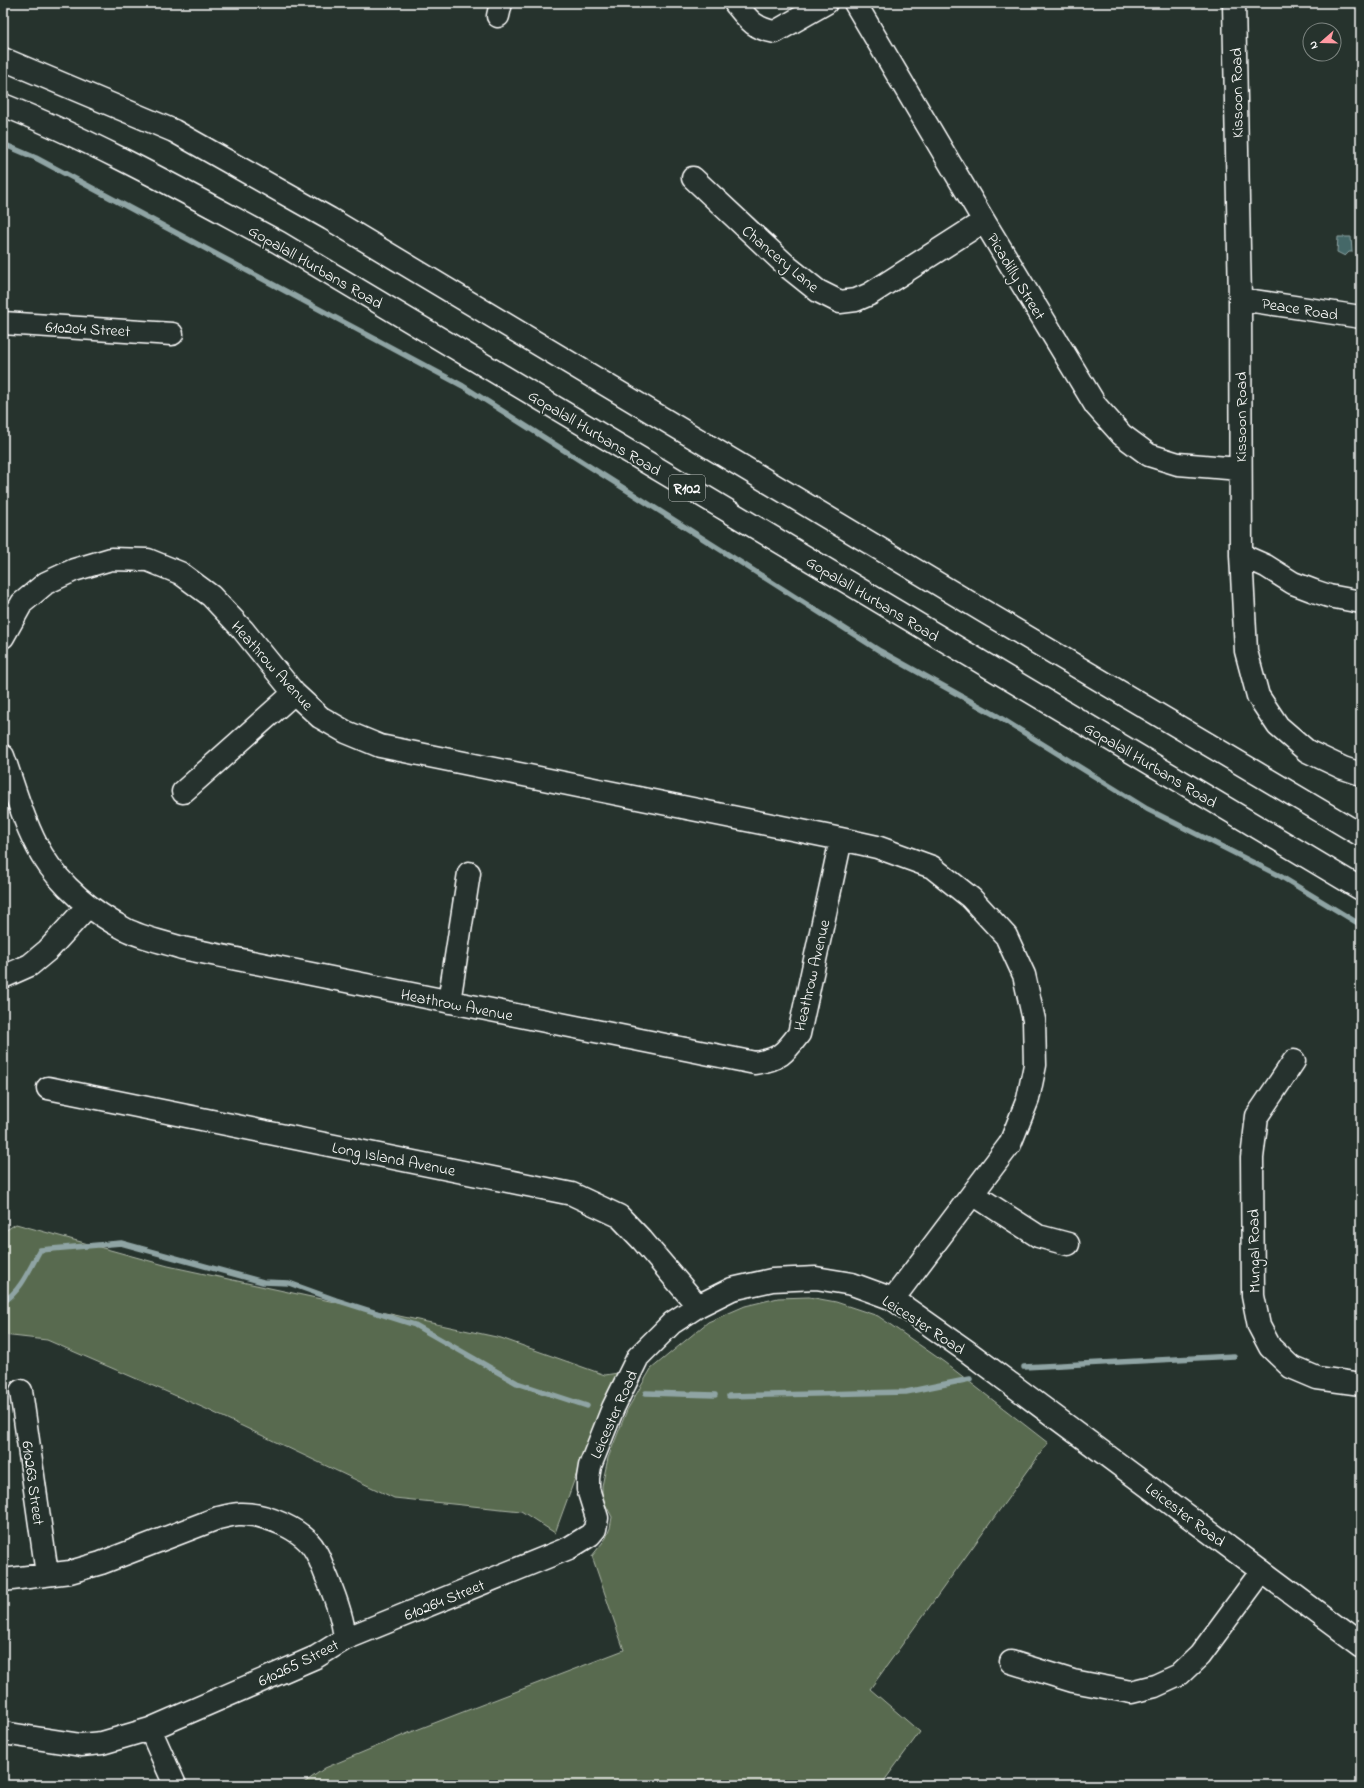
<svg xmlns="http://www.w3.org/2000/svg" width="1364" height="1788" viewBox="0 0 1364 1788" font-family="'Indie Flower',sans-serif">
  <style>
    .green { fill: #586b4f; stroke: #acb5a7 }
    .water { fill: #446868; stroke: #8fa4a4 }
    .lines { fill: none; stroke-linecap: round; stroke-linejoin: round }
    .stream { stroke: #8fa4a4; stroke-width: 5.5 }
    .minor-casing { stroke: #fff; stroke-width: 25 }
    .major-casing { stroke: #fff; stroke-width: 25 }
    .minor { stroke: #26332d; stroke-width: 22 }
    .major { stroke: #26332d; stroke-width: 22 }
    .labels { text-anchor: middle; stroke-width: 4; stroke-linejoin: round; paint-order: stroke }
    .shield { fill: #26332d; stroke: #bec2c0; stroke-width: 1 }
    .shield-label { font-size: 15px; font-weight: bold; fill: #fff }
    .street-label { font-size: 16px; fill: #fff; stroke: #26332d }
  </style>
  <rect width="100%" height="100%" fill="#26332d"/>
  <filter id="ink" filterUnits="userSpaceOnUse"><feTurbulence type="fractalNoise" baseFrequency=".025" numOctaves="2"/><feDisplacementMap in="SourceGraphic" scale="8" xChannelSelector="R" yChannelSelector="G"/><feConvolveMatrix kernelMatrix="1 2 1 2 8 2 1 2 1" color-interpolation-filters="sRGB"/></filter>
  <g filter="url(#ink)">
    <path class="green" d="M16 1224 168 1266 501 1338 605 1375 618 1373 594 1426 555 1533 521 1511 394 1498 204 1408 47 1340 3 1335V1232Z
      M809 1297 836 1302 878 1316 944 1362 1048 1443 870 1689 920 1732 881 1785H301L325 1768 411 1732 624 1650 592 1556 606 1538 610 1528 612 1517 602 1498V1486L608 1458 627 1410 651 1369 708 1322 745 1306 778 1298Z"/>
    <path class="water" d="M1338 237H1351L1352 252H1349L1345 256 1337 252Z"/>
    <g class="lines">
      <path class="stream" d="M3 144 36 158 463 386 880 651 999 717 1147 809 1280 876 1361 925
        M3 1302C21 1291 30 1268 40 1250L121 1243 263 1282 289 1283 336 1300 415 1325 517 1383 587 1406
        M1024 1367 1234 1356
        M646 1393 715 1395
        M729 1396 906 1392 970 1379"/>
      <defs>
        <path id="minor" d="M735 3C748 19 753 28 775 32L826 3
          M855 3 984 221 1096 406 1122 435 1149 455 1178 464 1240 469
          M1234 3 1240 299 1241 555 1246 651 1258 696 1278 726 1307 751 1343 768 1361 774
          M498 16 501 3
          M693 178 788 267 818 291 840 302 856 300 870 294 984 221
          M1240 299 1361 317
          M3 323 172 334
          M1241 555 1266 566 1293 583 1314 591 1329 596 1361 602
          M3 637 22 603 46 583 74 570 111 559 148 560 180 573 211 596 243 630 294 693 320 717 346 732 380 746 841 839 877 847 932 867 971 898 1006 936 1024 975 1034 1020 1035 1065 1028 1099 1010 1144 893 1299
          M3 756C14 787 25 827 42 855 61 886 92 912 125 929 142 938 164 942 182 948L755 1063C780 1059 784 1054 799 1034L841 839
          M183 792 294 693
          M3 977 30 965 48 950 88 906
          M449 1002 469 873
          M1294 1061 1257 1116 1252 1158 1253 1296 1259 1326 1270 1347 1291 1367 1317 1378 1361 1384
          M48 1088 572 1194 619 1216 642 1240 698 1306
          M973 1194 1038 1236 1068 1244
          M21 1391 47 1574
          M3 1580 70 1572 101 1563 218 1518C225 1517 232 1514 239 1514 264 1513 304 1529 316 1552 321 1561 324 1571 328 1580 336 1599 343 1618 345 1639L316 1657 150 1729 102 1743 81 1745 3 1733
          M345 1639 569 1548 590 1535 595 1529 597 1518 588 1489V1478L590 1466 613 1408 638 1357 672 1323 698 1306 732 1289 772 1280 816 1278 852 1284 893 1299 968 1352 1361 1645
          M1011 1662 1073 1681 1131 1692 1155 1686 1179 1675 1200 1655 1262 1571
          M150 1729 175 1785"/>
        <path id="major" d="M3 59 174 131 330 219 985 612 1361 835
          M3 105C98 143 188 194 278 242L1361 889"/>
      </defs>
      <use href="#minor" class="minor-casing"/>
      <use href="#major" class="major-casing"/>
      <use href="#minor" class="minor"/>
      <use href="#major" class="major"/>
    </g>
  </g>
  <g class="labels">
    <rect class="shield" x="669" y="475" width="36" height="26" rx="3"/>
    <g class="shield-label">
      <text x="687" y="493">R102</text>
    </g>
    <g class="street-label">
      <text transform="translate(1236 93) rotate(-91)" y="6">Kissoon Road</text>
      <text transform="translate(781 258) rotate(40)" y="6">Chancery Lane</text>
      <text transform="translate(316 266) rotate(30)" y="6">Gopalall Hurbans Road</text>
      <text transform="translate(1017 276) rotate(59)" y="6">Picadilly Street</text>
      <text transform="translate(1300 308) rotate(9)" y="6">Peace Road</text>
      <text transform="translate(88 328) rotate(3)" y="6">610204 Street</text>
      <text transform="translate(1240 417) rotate(-90)" y="6">Kissoon Road</text>
      <text transform="translate(595 432) rotate(31)" y="6">Gopalall Hurbans Road</text>
      <text transform="translate(873 598) rotate(31)" y="6">Gopalall Hurbans Road</text>
      <text transform="translate(273 665) rotate(48)" y="6">Heathrow Avenue</text>
      <text transform="translate(1151 764) rotate(31)" y="6">Gopalall Hurbans Road</text>
      <text transform="translate(811 975) rotate(-77)" y="6">Heathrow Avenue</text>
      <text transform="translate(457 1004) rotate(11)" y="6">Heathrow Avenue</text>
      <text transform="translate(394 1158) rotate(11)" y="6">Long Island Avenue</text>
      <text transform="translate(1253 1251) rotate(-91)" y="6">Mungal Road</text>
      <text transform="translate(924 1324) rotate(33)" y="6">Leicester Road</text>
      <text transform="translate(613 1414) rotate(-66)" y="6">Leicester Road</text>
      <text transform="translate(34 1483) rotate(82)" y="6">610263 Street</text>
      <text transform="translate(1186 1514) rotate(37)" y="6">Leicester Road</text>
      <text transform="translate(444 1599) rotate(-22)" y="6">610264 Street</text>
      <text transform="translate(298 1662) rotate(-26)" y="6">610265 Street</text>
    </g>
  </g>
  <rect width="1364" height="1788" fill="none" stroke="#26332d" stroke-width="16"/>
  <rect x="8" y="8" width="1348" height="1772" fill="none" stroke="#fff" stroke-width="1.5" filter="url(#ink)"/>
  <g transform="translate(1322 42) rotate(250)"><circle r="19" fill="#26332d" stroke="#7d8581"/>
  <path d="M0-3L7 15L0 10L-7 15Z" fill="#ff9aa2"/>
  <text y="-6" font-size="11" font-weight="bold" text-anchor="middle" fill="#ffffff">N</text>
  </g>
</svg>
